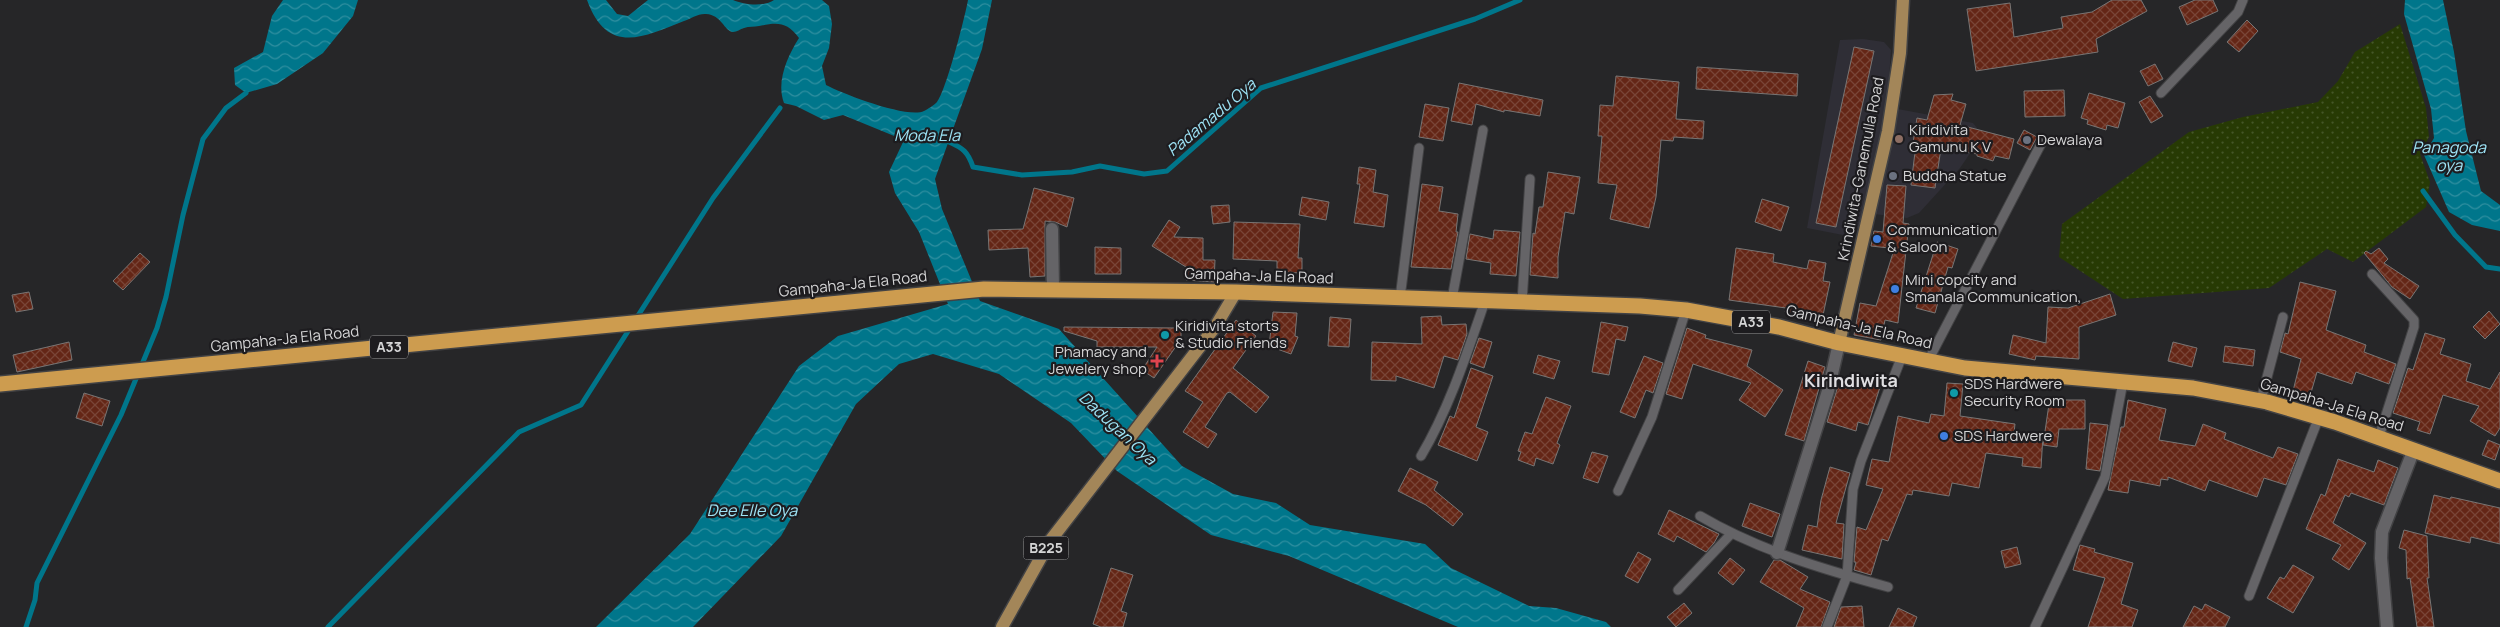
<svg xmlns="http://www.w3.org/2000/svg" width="2500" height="627" viewBox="0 0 2500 627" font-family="Manrope,sans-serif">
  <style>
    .built { fill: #2f2e36 }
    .grass { fill: url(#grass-dots) }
    .water { fill: url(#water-waves) }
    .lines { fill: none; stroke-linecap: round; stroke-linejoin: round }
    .stream { stroke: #00768b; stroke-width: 5 }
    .building { fill: url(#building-cross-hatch); stroke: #787574 }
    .lane-casing { stroke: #424244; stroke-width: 11 }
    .street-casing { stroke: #424244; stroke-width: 15 }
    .primary-casing { stroke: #424244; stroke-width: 15 }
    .highway-casing { stroke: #424244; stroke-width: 18 }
    .lane { stroke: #656467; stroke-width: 9 }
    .street { stroke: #656467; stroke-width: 12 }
    .primary { stroke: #a38659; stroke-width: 12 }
    .highway { stroke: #cd9c4f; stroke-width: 15 }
    .education-dot { fill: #8d6e63; stroke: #1d1c1f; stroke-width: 2 }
    .worship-dot { fill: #6b7280; stroke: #1d1c1f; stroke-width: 2 }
    .shop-dot { fill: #3f7fe0; stroke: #1d1c1f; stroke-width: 2 }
    .culture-dot { fill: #0f9aa8; stroke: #1d1c1f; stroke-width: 2 }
    .health-dot { fill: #e0444e; stroke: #1d1c1f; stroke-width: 2 }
    .labels { text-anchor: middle; stroke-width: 4.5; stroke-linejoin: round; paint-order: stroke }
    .shield { fill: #1d1c1f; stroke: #9e9e9f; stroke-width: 1 }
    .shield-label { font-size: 14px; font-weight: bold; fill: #d5d5d6 }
    .poi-label { font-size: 15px; fill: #d5d5d6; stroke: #1d1c1f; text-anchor: start }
    .street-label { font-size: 15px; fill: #d5d5d6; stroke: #1d1c1f }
    .water-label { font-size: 16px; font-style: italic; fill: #9ee4f6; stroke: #1d1c1f }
    .quarter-label { font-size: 18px; font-weight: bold; fill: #dfdee1; stroke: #1d1c1f }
  </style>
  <defs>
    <pattern id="grass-dots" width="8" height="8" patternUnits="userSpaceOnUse" patternTransform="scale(1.25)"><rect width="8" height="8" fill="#273a04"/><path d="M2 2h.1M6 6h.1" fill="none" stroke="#455628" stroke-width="1.8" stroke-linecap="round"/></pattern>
    <pattern id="water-waves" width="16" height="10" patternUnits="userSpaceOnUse" patternTransform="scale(1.25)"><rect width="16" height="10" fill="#00768b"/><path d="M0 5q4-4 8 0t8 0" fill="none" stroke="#308fa0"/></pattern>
    <pattern id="building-cross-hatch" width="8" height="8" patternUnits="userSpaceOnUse" patternTransform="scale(1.25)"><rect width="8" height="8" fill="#642616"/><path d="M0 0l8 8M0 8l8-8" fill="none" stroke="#794537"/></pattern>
  </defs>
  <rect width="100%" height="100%" fill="#262628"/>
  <path class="built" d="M1863 39 1884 42 1891 50 1887 107 1973 123 1977 128 1973 149 1960 168 1919 213 1907 218 1866 213 1861 225 1848 236 1807 228 1840 40Z"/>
  <path class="grass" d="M2400 24 2426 108 2429 137 2420 154 2430 182 2426 207 2353 262 2327 249 2269 288 2123 299 2059 257 2062 224 2189 132 2243 117 2318 102 2338 81 2355 52Z"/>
  <path class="water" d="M283 0H358L353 16 323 53 277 84 246 93 235 85 234 68 263 52 272 16Z
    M587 0H606L617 14 628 16 648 0H733C744 5 764 7 774 0H822L829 6 832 24 829 48 822 66 826 85C843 94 908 119 924 111 928 109 934 105 937 102 946 91 965 17 968 0H992L982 49 935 179 942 209 980 301 1059 329 1182 466 1233 494 1276 503 1310 525 1425 544 1451 568 1529 606 1556 608 1606 622 1611 627H1458L1289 556 1211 535 1117 471 1071 423 999 374 933 354 899 364 856 404 781 536 693 627H596L690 534 799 366 838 336 948 304 919 232 895 193 889 172 904 140 843 115 824 120 796 106 784 103C776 82 787 57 799 38 787 22 778 22 759 26 754 27 749 26 744 28 740 29 737 32 733 32 724 31 722 15 706 14 699 13 690 19 684 21 642 38 607 55 587 0Z
    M2405 0H2443L2454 52 2466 131 2481 191 2500 205V231L2472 225 2449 212 2424 155 2434 138 2431 109 2404 14Z"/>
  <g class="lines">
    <path class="stream" d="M949 142C963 148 968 152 973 167L1022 175 1072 172 1100 166 1144 174 1167 171 1261 88 1475 19 1520 0
      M2423 191 2455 235 2486 267 2500 269
      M26 627 35 600 37 583 121 415 157 328 166 297 183 215 203 139 226 108 246 93
      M328 627 519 432 581 405 713 198 780 108"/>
  </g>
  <path class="building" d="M2112 0H2141L2147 11 2096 39 2098 52 1976 71 1967 9 2010 3 2014 37 2063 28 2061 17 2092 12Z
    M2195 0H2213L2218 11 2187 25 2179 7Z
    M2247 20 2258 31 2239 52 2227 42Z
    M1854 47 1874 51 1836 227 1816 223Z
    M2155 64 2163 79 2148 86 2140 71Z
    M1697 67 1798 74 1797 96 1696 89Z
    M1616 76 1679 82 1676 119 1704 121 1703 139 1674 137 1673 141 1661 140 1656 197 1649 228 1610 219 1617 185 1598 183 1602 136H1598L1600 105 1613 106Z
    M1459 83 1543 100 1540 116 1504 110V112L1476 104 1472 125 1451 121Z
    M2064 90 2065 116 2025 117 2024 91Z
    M2089 93 2125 103 2118 128 2107 125 2106 130 2087 124 2088 120 2081 118Z
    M1953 94 1951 100 1966 104 1960 125 2014 139 2009 159 1995 156 1993 161 1977 156V154L1941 148 1935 188 1911 185 1916 144 1913 143 1917 118 1927 120 1934 95Z
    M2150 96 2163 116 2151 123 2139 102Z
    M1425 104 1449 108 1443 141 1419 137Z
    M2024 130 2037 137 2030 150 2017 143Z
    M1359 167 1376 170 1373 192 1388 195 1384 227 1354 223 1360 184H1357Z
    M1548 172 1580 177 1574 214 1565 212 1558 257V278L1530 275 1533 233 1535 234 1539 207H1543Z
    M1422 184 1443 187 1439 211 1458 214 1456 232H1458L1451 269 1411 267Z
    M1887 185 1906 186 1903 223 1909 224 1898 323 1885 320 1881 340 1854 335 1860 303 1876 306 1893 253 1889 252V248L1871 246 1874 231 1883 232Z
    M1034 188 1074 198 1067 227 1055 222 1045 221V276L1030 277 1028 248 989 250 988 230 1023 229Z
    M1302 197 1329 202 1326 220 1299 215Z
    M1762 199 1789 207 1781 231 1755 222Z
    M1229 205 1230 222 1213 224 1211 206Z
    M1169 220 1180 227 1174 237 1203 238V260H1215L1214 282 1186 280V267L1152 246Z
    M1234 222 1300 224 1298 258H1302V273L1277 272V261L1233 259Z
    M1494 230 1520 232 1516 276 1490 274 1491 263 1466 259 1470 234 1493 239Z
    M1937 242 1958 249 1952 268 1948 267 1935 313 1916 308Z
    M1095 247 1121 248V274H1095Z
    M1736 248 1774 254 1773 262 1807 269 1809 260 1826 263 1823 281 1830 282 1822 320 1785 312 1786 308 1729 300Z
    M2379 248 2388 259 2384 263 2419 286 2410 299 2392 287 2364 253 2366 251 2371 254Z
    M140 253 150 262 123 290 113 281Z
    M2300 282 2336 291 2326 330 2366 345 2364 352 2396 364 2389 384 2356 372 2352 384 2317 372 2310 396 2293 391 2301 359 2280 352 2285 333 2288 334Z
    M29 292 33 309 16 312 12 295Z
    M2110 294 2116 315 2079 327V359L2036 356 2035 360 2009 354 2013 335 2046 343 2048 307 2068 308Z
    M2489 311 2500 324 2485 339 2473 327Z
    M1273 312 1297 313 1295 336 1298 337 1291 354 1269 346Z
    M1441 316 1442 325 1466 324 1467 334 1458 360 1444 356 1434 388 1396 376V381L1371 380 1372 342 1422 344 1421 317Z
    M1330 317 1351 319 1349 347 1328 346Z
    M1236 320 1256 336 1233 368 1269 397 1256 413 1230 392 1227 393 1205 427 1217 434 1208 448 1183 432 1203 402 1185 391Z
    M1601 322 1628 327 1625 341 1616 339 1609 375 1592 372Z
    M1064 327 1181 328V339L1154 378 1142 370 1157 347H1097V341L1064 331Z
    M1687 328 1706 335 1705 338 1752 350 1747 366 1783 390 1765 417 1739 400 1751 383 1693 364 1682 399 1666 394Z
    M2425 333 2445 339 2440 354 2471 364 2466 381 2490 389 2500 372V428L2495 436 2470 421 2479 406 2443 395 2430 434 2417 430 2420 422 2393 413 2408 368 2413 370Z
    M1479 338 1492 342 1484 368 1470 363Z
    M69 342 72 360 17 372 13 355Z
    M2173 342 2197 348 2192 367 2168 361Z
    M2225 346 2255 350 2253 366 2223 362Z
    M1538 355 1560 361 1554 379 1533 373Z
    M1644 356 1663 363 1653 393 1646 390 1635 418 1620 412Z
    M1808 361 1825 367 1804 441 1785 435Z
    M1471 368 1493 376 1476 427 1488 432 1477 461 1438 445 1450 416 1454 418Z
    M1858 377 1881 384 1868 425 1858 422 1856 431 1827 422 1838 386 1854 390Z
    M1947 383 1963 384 1960 416 2015 424 2014 433 2043 435 2041 468 2022 466 2023 458 1986 453 1979 488 1952 483 1949 496 1913 490 1912 495 1907 494 1888 541 1882 539 1871 575 1854 570 1856 562H1854L1857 527 1866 530 1883 489 1866 485 1872 459 1889 462 1898 416 1929 423 1931 414 1944 416Z
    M84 393 110 401 102 426 76 418Z
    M1546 397 1571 406 1557 443 1560 445 1553 464 1536 458 1534 466 1518 460 1521 452 1518 451 1525 432 1532 434Z
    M2054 400H2085V429H2059L2057 447 2043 445 2049 404 2054 405Z
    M2128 400 2166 409 2159 440 2195 446 2203 424 2226 433 2224 439 2273 458 2278 447 2298 454 2286 485 2264 478 2257 497 2209 480 2205 491 2168 477V480L2161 479 2160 486 2130 480 2128 493 2108 490 2121 427H2124Z
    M2090 423 2108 425 2100 471 2086 469Z
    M2488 440 2500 445 2495 460 2482 455Z
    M1592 452 1608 456 1598 483 1583 478Z
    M2338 459 2374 472 2378 460 2398 468 2384 505 2351 493 2349 497 2345 495 2333 523 2366 543 2349 570 2332 559 2341 545 2306 529 2321 494 2325 496Z
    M1830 467 1850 473 1836 523 1844 524 1842 559 1802 550 1808 525 1817 527 1821 500Z
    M1410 468 1438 482 1434 490 1463 514 1453 526 1426 505 1398 491Z
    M2434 495 2450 499 2451 497 2500 508V544L2471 537 2470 543 2425 533Z
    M1750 503 1780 514 1772 537 1742 526Z
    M1669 510 1719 534 1714 543 1706 552 1677 536 1674 542 1658 534Z
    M2404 530 2427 536 2429 578H2427L2434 627H2417L2410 578 2407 579 2406 550 2399 548Z
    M2080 545 2095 549 2094 552 2133 563 2121 604 2138 610 2132 627H2088L2105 578 2073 570Z
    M2017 547 2021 564 2005 568 2001 551Z
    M1638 552 1651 559 1638 583 1625 576Z
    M1730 558 1745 570 1733 585 1718 573Z
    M1774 560H1780L1808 577 1800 589 1830 602 1821 627H1796L1804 608 1760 582Z
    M2293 565 2314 577 2293 613 2267 598 2280 577 2284 579Z
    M1111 568 1133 575 1121 611 1127 613 1123 627H1101L1093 624Z
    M1684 603 1692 613 1676 627 1667 617Z
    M2205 604 2230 617 2225 627H2183L2194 606 2202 610Z
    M1862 606 1864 627H1834L1841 607Z
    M1898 608 1917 617 1913 627H1889Z"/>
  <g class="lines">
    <defs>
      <path id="lane" d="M2161 93 2238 12 2243 0
        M2372 274 2414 320V327L2379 437
        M1400 298 1419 148
        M1452 299 1483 130
        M1522 302 1530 179
        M1928 361 2042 142
        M2261 400 2283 317
        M1421 456C1449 409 1467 353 1485 301
        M1618 491 1652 417 1686 310
        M1700 516C1758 550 1822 569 1888 587
        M1678 590 1731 534
        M2249 596 2319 417
        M1827 627 1847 576 1853 489 1861 461 1902 356
        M2035 627 2105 477 2123 382"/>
      <path id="street" d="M1052 229 1053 289
        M1777 553 1828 391 1839 343
        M2387 627 2381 558 2382 532 2414 449"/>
      <path id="primary" d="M1839 343 1888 131 1900 53 1903 0
        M1002 627 1050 541 1215 327 1236 292"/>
      <path id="highway" d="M0 384 984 289 1236 292 1640 306 1686 310 1779 327 1839 343 1965 368 2193 388 2267 402 2335 422 2500 481"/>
    </defs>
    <use href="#lane" class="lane-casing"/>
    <use href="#street" class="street-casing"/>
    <use href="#primary" class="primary-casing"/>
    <use href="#highway" class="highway-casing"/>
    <use href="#lane" class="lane"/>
    <use href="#street" class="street"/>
    <use href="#primary" class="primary"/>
    <use href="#highway" class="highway"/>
  </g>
  <circle class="education-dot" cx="1899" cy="139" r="5"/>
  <g class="worship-dot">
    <circle cx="2027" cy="140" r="5"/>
    <circle cx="1893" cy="176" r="5"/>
  </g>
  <g class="shop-dot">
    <circle cx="1877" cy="239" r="5"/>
    <circle cx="1895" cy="289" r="5"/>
    <circle cx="1944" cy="436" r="5"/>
  </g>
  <g class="culture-dot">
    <circle cx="1165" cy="335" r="5"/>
    <circle cx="1954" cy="393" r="5"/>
  </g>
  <path class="health-dot" d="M1154.5 353.5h5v5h5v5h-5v5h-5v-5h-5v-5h5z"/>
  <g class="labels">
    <g class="shield">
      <rect x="1732" y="310.5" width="38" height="23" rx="4"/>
      <rect x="370" y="335.5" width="38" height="23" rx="4"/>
      <rect x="1023.5" y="536.5" width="45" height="23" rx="4"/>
    </g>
    <g class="shield-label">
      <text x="1751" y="327">A33</text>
      <text x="389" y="352">A33</text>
      <text x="1046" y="553">B225</text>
    </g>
    <g class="poi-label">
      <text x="1909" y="135">Kiridivita<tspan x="1909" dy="17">Gamunu K V</tspan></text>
      <text x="2037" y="145">Dewalaya</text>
      <text x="1903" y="181">Buddha Statue</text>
      <text x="1887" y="235">Communication<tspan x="1887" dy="17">&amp; Saloon</tspan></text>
      <text x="1905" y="285">Mini copcity and<tspan x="1905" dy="17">Smanala Communication,</tspan></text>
      <text x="1175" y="331">Kiridivita storts<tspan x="1175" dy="17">&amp; Studio Friends</tspan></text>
      <text x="1147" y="357" text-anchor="end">Phamacy and<tspan x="1147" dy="17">Jewelery shop</tspan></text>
      <text x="1964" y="389">SDS Hardwere<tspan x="1964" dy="17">Security Room</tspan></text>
      <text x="1954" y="441">SDS Hardwere</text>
    </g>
    <g class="street-label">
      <text transform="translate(1861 169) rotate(-79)" y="5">Krindiwita-Ganemulla Road</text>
      <text transform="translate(1259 276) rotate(2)" y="5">Gampaha-Ja Ela Road</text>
      <text transform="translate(853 284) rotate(-6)" y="5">Gampaha-Ja Ela Road</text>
      <text transform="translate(1859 327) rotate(13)" y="5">Gampaha-Ja Ela Road</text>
      <text transform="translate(285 339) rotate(-6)" y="5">Gampaha-Ja Ela Road</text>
      <text transform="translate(2332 405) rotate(17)" y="5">Gampaha-Ja Ela Road</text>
    </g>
    <g class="water-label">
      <text transform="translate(1211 117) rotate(-40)" y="6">Padamadu Oya</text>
      <text x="927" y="141">Moda Ela</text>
      <text x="2449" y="153">Panagoda<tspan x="2449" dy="18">oya</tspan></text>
      <text transform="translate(1118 428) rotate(43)" y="6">Dadugan Oya</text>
      <text x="752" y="516">Dee Elle Oya</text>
    </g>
    <g class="quarter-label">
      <text x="1851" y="387">Kirindiwita</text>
    </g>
  </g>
</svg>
